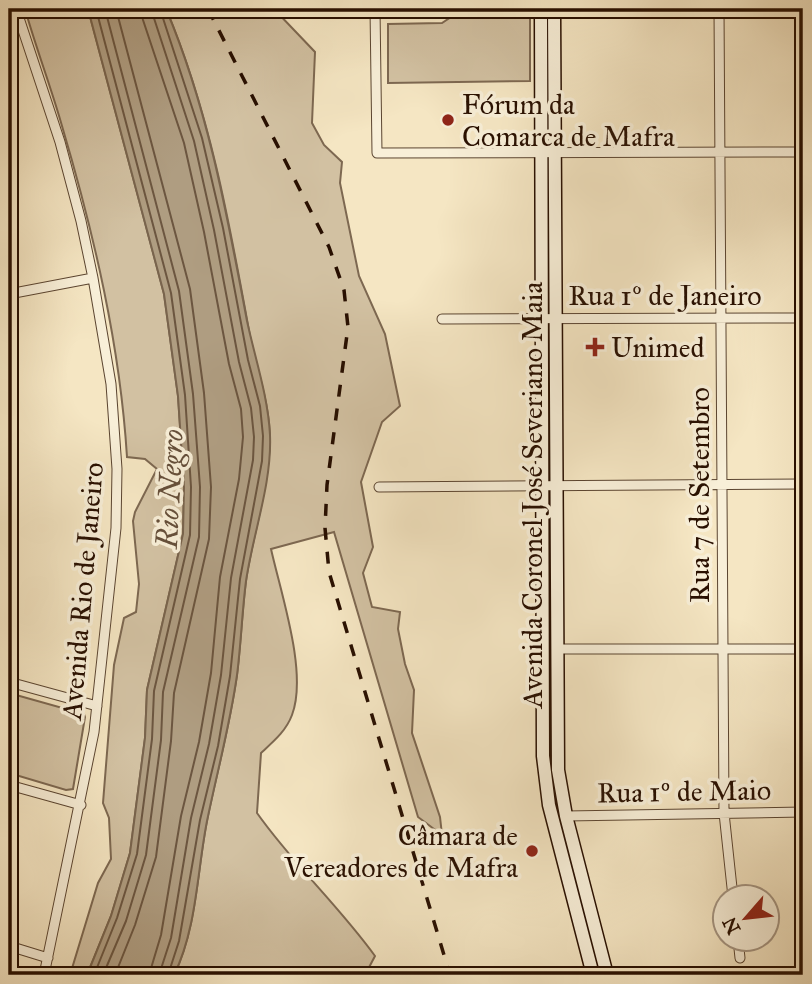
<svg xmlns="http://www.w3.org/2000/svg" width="812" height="984" viewBox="0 0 812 984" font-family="'IM FELL Great Primer',serif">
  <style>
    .green { fill: #d2c1a2; stroke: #7d6851; stroke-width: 2 }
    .water { fill: #af9d81; stroke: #79644d; stroke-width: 2 }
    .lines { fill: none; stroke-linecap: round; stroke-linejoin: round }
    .shore { stroke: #6c5640; stroke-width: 2 }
    .street-casing { stroke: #5b4531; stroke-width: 11 }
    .secondary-casing { stroke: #280f00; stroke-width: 15 }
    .street { stroke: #f8efd8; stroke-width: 9 }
    .secondary { stroke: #f8efd8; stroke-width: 12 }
    .rail { stroke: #280f00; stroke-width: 3.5; stroke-dasharray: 12 12; stroke-linecap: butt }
    .poi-dot { fill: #8f2418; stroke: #f8efd8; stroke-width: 2.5 }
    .labels { text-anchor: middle; stroke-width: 7; stroke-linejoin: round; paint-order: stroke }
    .poi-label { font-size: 28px; fill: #280f00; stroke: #f8efd8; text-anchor: start }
    .street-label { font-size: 28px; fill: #280f00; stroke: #f8efd8 }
    .water-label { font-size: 30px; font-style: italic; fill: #654f3a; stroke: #f8efd8 }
  </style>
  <rect width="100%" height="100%" fill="#f5e6c3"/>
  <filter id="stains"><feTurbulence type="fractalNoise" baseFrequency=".00286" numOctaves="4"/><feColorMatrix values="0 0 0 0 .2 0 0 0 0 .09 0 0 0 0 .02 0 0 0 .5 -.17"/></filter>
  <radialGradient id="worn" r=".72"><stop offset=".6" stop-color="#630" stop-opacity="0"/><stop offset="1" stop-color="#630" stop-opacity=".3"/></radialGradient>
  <path class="green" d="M25 9H88L164 294 178 396 184 487 183 534 147 690 145 738 130 853 111 916 87 975H70L98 883 111 859 109 818 103 803 114 665 124 618 136 612 139 584 133 521 135 512 157 469 145 459 127 457C120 345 94 234 62 126 51 87 36 48 25 9Z
    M166 9H274L315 52 312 123 324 145 342 162 340 183 359 276 385 334 400 406 382 422 361 482 373 547 363 573 372 607 400 612 398 629 405 664 414 690 412 733 440 817 442 835 418 817 334 532 271 549C281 594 308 673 292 715 286 731 274 741 261 753L257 813C293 864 339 906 375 956L365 975H174C197 928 197 871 207 821 217 772 230 725 237 675 241 644 242 612 246 581 253 534 269 488 270 440 270 405 257 370 250 336 230 226 210 113 166 9Z
    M454 9H530V81L388 83V24L442 23 454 15Z
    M9 693 84 714 85 717 73 789 66 790 9 773Z"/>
  <path class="water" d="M88 9H166C208 108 227 215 247 321 255 358 268 396 270 435 272 484 253 533 246 581 242 612 241 644 237 675 230 725 217 772 207 821 197 871 197 928 174 975H87L111 916 130 853 145 738 147 690 183 534 184 487 178 396 164 294Z"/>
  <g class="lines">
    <path class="shore" d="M141 9 143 20 184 143 204 232 229 364 241 409 243 437 239 479 220 577 211 673 199 742 181 816 161 935 149 975
      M151 9 194 141 214 230 239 362 251 408 254 437 253 460 231 578 221 675 209 744 191 818 171 938 159 975
      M160 9 202 138 223 228 248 360 260 406 263 436 262 461 240 579 230 676 218 746 200 820 179 941 168 975
      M94 975 117 918 137 854 152 739 154 691 190 535 191 487 185 395 171 293 96 9
      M103 975 126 921 146 855 161 740 163 692 199 537 200 487 193 394 179 291 105 9
      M115 975 135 925 156 857 171 741 174 693 209 539 211 487 204 393 190 289 116 9"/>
    <defs>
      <path id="street" d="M16 9 60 142 81 221 93 278 111 384 117 469 116 528 94 732 44 975
        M375 9 377 153 803 152
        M719 9 724 813 733 897
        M9 294 93 278
        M442 319 803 318
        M379 487 803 484
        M557 649H803
        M9 682 97 706
        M9 785 81 805
        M566 816 803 812
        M738 939 740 958
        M9 946 48 958"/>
      <path id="secondary" d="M541 9 543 756 549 805 593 975
        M554 9 558 770 566 816 607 975"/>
    </defs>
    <use href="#street" class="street-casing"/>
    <use href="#secondary" class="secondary-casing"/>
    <use href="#street" class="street"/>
    <use href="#secondary" class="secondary"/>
    <path class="rail" d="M208 9 329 247 344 290 348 327 327 485 325 528 329 572 450 975
      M797 975 803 966"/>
  </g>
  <g class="poi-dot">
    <circle cx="448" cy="120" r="7"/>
    <path d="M591.5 336.5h7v7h7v7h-7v7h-7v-7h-7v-7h7z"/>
    <circle cx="532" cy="851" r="7"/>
  </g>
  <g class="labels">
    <g class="poi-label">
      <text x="462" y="114">Fórum da<tspan x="462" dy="32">Comarca de Mafra</tspan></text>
      <text x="611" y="357">Unimed</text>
      <text x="518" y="845" text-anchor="end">Câmara de<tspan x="518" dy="32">Vereadores de Mafra</tspan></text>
    </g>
    <g class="street-label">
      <text x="665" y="305">Rua 1º de Janeiro</text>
      <text transform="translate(532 495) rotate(-90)" y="10">Avenida Coronel José Severiano Maia</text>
      <text transform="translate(699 495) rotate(-90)" y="10">Rua 7 de Setembro</text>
      <text transform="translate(82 591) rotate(-85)" y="10">Avenida Rio de Janeiro</text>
      <text transform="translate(684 791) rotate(-1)" y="10">Rua 1º de Maio</text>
    </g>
    <g class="water-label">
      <text transform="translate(170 489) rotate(-87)" y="10">Rio Negro</text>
    </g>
  </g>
  <rect width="812" height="984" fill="none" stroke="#f5e6c3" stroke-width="35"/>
  <rect x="10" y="10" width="791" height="963" fill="none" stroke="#280f00" stroke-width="3.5"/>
  <rect x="18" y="18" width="777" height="949" fill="none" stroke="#280f00" stroke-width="2"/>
  <g transform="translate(746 918) rotate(242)"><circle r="33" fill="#f8efd8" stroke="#a59582" stroke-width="2"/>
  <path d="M0-5L12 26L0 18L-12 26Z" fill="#8f2418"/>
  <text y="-10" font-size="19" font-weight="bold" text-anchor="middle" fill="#280f00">N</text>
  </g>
  <rect width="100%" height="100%" filter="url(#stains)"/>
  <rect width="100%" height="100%" fill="url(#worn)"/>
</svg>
